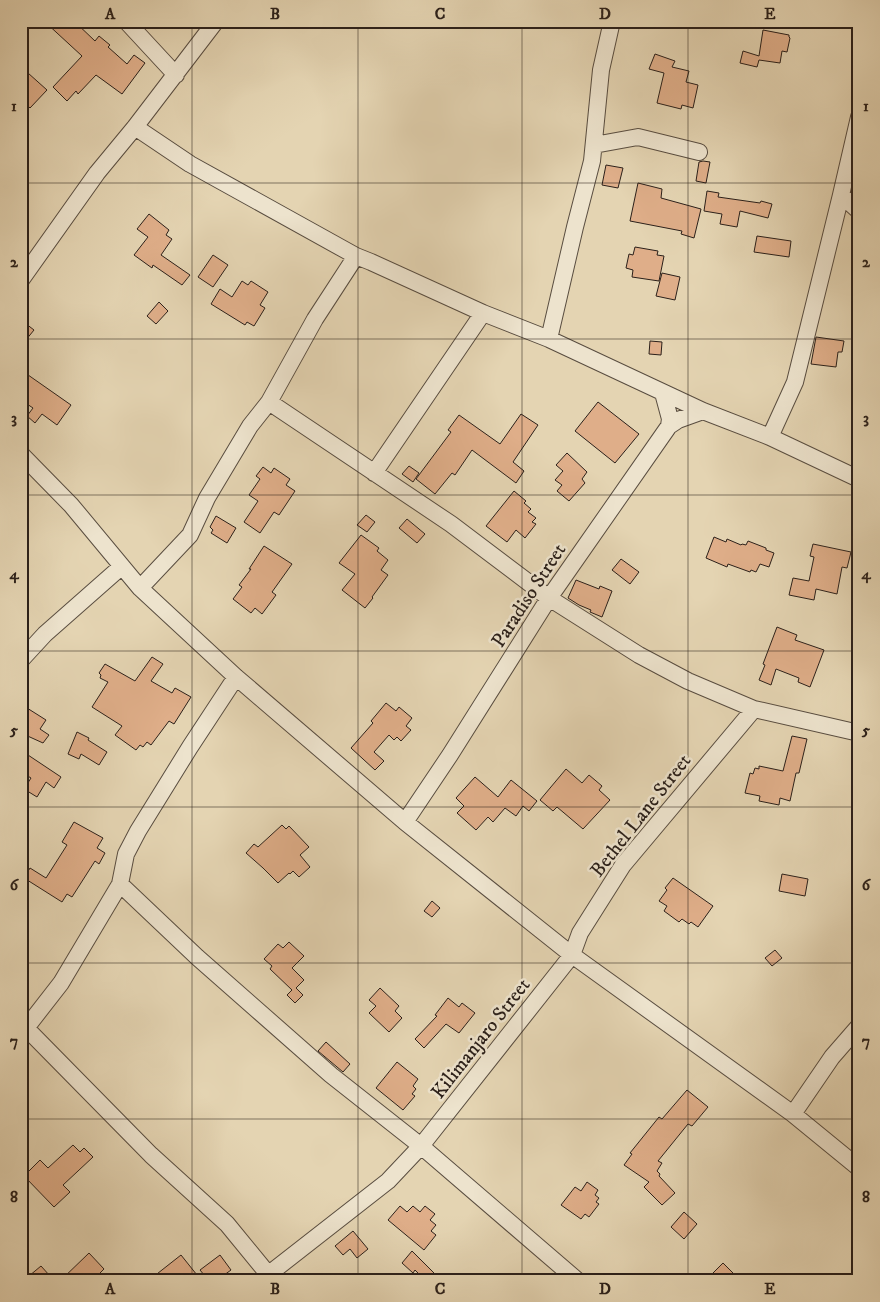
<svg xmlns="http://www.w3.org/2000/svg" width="880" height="1302" viewBox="0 0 880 1302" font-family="'IM FELL DW Pica',serif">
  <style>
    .building { fill: #dfae89; stroke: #2b201a }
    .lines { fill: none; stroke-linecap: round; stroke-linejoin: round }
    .street-casing { stroke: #594d40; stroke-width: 18 }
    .street { stroke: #ede3cd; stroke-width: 16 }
    .grid { fill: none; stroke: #2b201a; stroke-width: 1; stroke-opacity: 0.55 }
    .labels { text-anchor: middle; stroke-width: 5; stroke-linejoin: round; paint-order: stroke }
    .street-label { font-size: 20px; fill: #2b201a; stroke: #ede3cd }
    .neatline { fill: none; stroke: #2b201a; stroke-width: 2 }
    .grid-label { font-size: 16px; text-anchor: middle; font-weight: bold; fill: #2b201a }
  </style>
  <rect width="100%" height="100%" fill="#e4d4b2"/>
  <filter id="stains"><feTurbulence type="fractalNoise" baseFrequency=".004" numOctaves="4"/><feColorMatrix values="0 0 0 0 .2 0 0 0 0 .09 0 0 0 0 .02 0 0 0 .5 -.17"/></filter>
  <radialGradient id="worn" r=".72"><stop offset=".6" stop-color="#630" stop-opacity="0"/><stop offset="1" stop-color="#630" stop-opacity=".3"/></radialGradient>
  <path class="building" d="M44 21H74L95 41 99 36 110 45 108 47 127 64 134 55 145 63 122 94 96 75 78 94 76 91 67 101 53 87 82 56Z
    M763 30 789 35V37L790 38 787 52 782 51 780 63 759 60 757 67 740 63 743 51 759 56Z
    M655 54 675 61 672 67 689 71 686 82 698 85 693 108 682 105 681 109 657 103 664 73 649 69Z
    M28 73 47 90 30 108 21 99V81Z
    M703 161 710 162 706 183 696 181 699 162Z
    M606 165 623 168 618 188 602 185Z
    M638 183 662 189 661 198 701 209 694 238 681 234 682 231 630 221Z
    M707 191 719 193 718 197 760 203 761 201 772 204 768 218 740 211 737 227 720 224 722 214 704 211Z
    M149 214 169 230 166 235 172 239 161 255 190 275 182 285 153 265 152 268 134 255 148 237 137 229Z
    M757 236 791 241 789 257 754 252Z
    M635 247 658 251 657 255 664 256 659 281 632 277 633 270 626 268 629 254 633 255Z
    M213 255 228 265 213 287 198 277Z
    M662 273 680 277 675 300 656 296Z
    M242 281 248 285 251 281 268 292 260 305 265 308 254 326 247 322 245 325 211 304 220 289 232 297Z
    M159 302 168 311 156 324 147 316Z
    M21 320 34 330 21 346Z
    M816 337 844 341 842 352H838L836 367 811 364Z
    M650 341 662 342 661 355 649 354Z
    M21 370 71 405 57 425 42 414 35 423 27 416 33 408 21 400Z
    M598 402 639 434 615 463 575 431Z
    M521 414 538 425 513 462 524 471 516 483 472 450 455 475 452 473 435 494 416 479 451 432 448 430 459 415 500 444Z
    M567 453 587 472 582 479 585 483 569 501 557 491 562 485 555 480 563 471 556 465Z
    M409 466 419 473 413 482 402 474Z
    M263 467 271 473 274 468 290 479 286 485 295 491 279 515 274 512 260 533 244 522 258 501 249 495 260 479 256 476Z
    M514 491 526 501 524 503 531 509 528 512 536 518 532 522 536 524 525 538 516 530 507 542 486 526Z
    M366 515 375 522 367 532 357 525Z
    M216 516 236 528 227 543 211 533 213 530 210 527Z
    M407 519 425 534 417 543 399 528Z
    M361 535 379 548 377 551 388 560 381 570 388 575 372 597 373 598 365 608 342 590 355 574 339 563Z
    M714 537 726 542 727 539 741 545 742 544 746 545 748 541 766 548V550L774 553 769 567 760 564 756 572 751 570 750 572 728 564 727 567 706 558Z
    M813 544 851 552 847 568 842 567 837 594 816 589 814 600 789 595 793 578 809 581 814 557 810 556Z
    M264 546 292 564 272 592 276 595 262 614 255 608 251 613 233 599 242 587 239 585 251 569H249Z
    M621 559 639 572 630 584 612 570Z
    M576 580 599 589 600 586 612 591 602 617 590 612 591 610 579 605 568 598Z
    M777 627 797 635 795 640 824 650 810 687 798 682 799 678 776 669 771 685 759 680 765 665 763 664Z
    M152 657 163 664 151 681 172 693 175 688 191 697 174 724 169 721 151 745 147 742 143 747 140 745 136 750 115 735 122 726 92 707 108 682 100 678 101 675 99 673 105 664 135 681Z
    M386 703 396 711 399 707 412 718 406 726 411 730 401 741 397 737 394 740 389 735 374 752 384 761 375 770 351 748 373 723 371 721Z
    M27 708 46 720 40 729 49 735 43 743 21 733V717Z
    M77 732 89 738 88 740 107 752 99 765 81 754 79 759 68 754Z
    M792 736 807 739 799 773H796L790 801 780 798 779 805 759 801 760 796 745 793 750 773 753 774 755 768 759 769V766L783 771Z
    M28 755 61 777 54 788 46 782 37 797 24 789 31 778 21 772V764Z
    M566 769 582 783 589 775 602 786 599 790 610 800 583 829 557 807 553 811 540 800Z
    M475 777 498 797 511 780 537 801 529 811 523 806 516 816 505 808 493 822 488 817 476 830 457 813 464 806 456 798Z
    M74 822 103 838 97 848 105 853 99 864 95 861 72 897 67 894 62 902 24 878 30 868 46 878 67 845 62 842Z
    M282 825 286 829 289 826 309 847 300 855 310 867 299 877 293 871 290 874 289 873 278 883 263 868 246 853 254 844 258 847Z
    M782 874 808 879 805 896 779 891Z
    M673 878 713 906 698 927 691 922 689 924 682 919 679 922 664 911 667 906 659 901 667 890 665 888Z
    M432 901 440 908 432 917 424 911Z
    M289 942 304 956 292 968 304 980 296 988 303 995 295 1003 287 995 292 990 270 969 272 966 264 959 278 944 283 948Z
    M775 950 782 958 772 966 765 958Z
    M380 988 399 1006 395 1011 402 1018 389 1032 369 1013 376 1006 369 1000Z
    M448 998 459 1007 462 1003 475 1013 459 1033 446 1024 424 1048 415 1039 437 1016 435 1015Z
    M326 1042 350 1064 343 1072 318 1051Z
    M397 1062 418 1079 413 1086 416 1089 412 1094 415 1096 403 1110 376 1088Z
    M687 1090 708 1107 692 1126 688 1124 658 1161 662 1163 657 1171 660 1174 659 1176 675 1193 662 1205 644 1187 649 1182 624 1165 632 1154 630 1153 659 1117 662 1119Z
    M73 1145 80 1152 84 1148 93 1157 63 1185 70 1192 54 1207 24 1176 40 1160 48 1168Z
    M587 1182 598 1190 595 1195 599 1198 596 1202 599 1204 589 1217 585 1214 581 1219 561 1205 575 1187 581 1191Z
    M400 1206 407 1212 413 1206 420 1212 425 1206 435 1214 430 1220 436 1225 431 1231 436 1235 424 1250 388 1220Z
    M684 1212 697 1224 684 1239 671 1227Z
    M353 1231 368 1249 357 1258 350 1249 343 1255 335 1246Z
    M412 1251 442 1281H426L415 1270 413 1273 402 1263Z
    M89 1253 104 1269 98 1275 103 1281H60Z
    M181 1255 197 1275 190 1281H148Z
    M220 1255 231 1270 216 1281H209L200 1270Z
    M723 1263 741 1281H719L712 1274Z
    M41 1266 50 1276 44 1281H23Z"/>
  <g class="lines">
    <defs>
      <path id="street" d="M126 21 176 75
        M135 127 190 164 356 256 371 262 483 313 549 339 703 411 770 437 859 479
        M594 145 638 137 699 152
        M841 195 859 211
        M21 280 97 173 135 127 216 21
        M549 339 575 227 592 161 601 70 612 21
        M663 393 670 419 669 426
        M269 402 451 524 549 598 639 655 688 681 754 709 859 733
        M770 437 795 382 841 195 859 117
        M21 454 71 505 140 588 236 677 405 822 572 955 793 1114 859 1168
        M374 473 483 313
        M140 588 190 535 207 498 250 426 269 402 315 319 356 256
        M21 660 45 634 121 567
        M236 677 190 747 138 831 126 854 120 884 197 957 331 1075 421 1146 578 1281
        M405 822 450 755 549 598 669 426 678 420 703 411
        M21 1025 26 1028 151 1155 227 1224 268 1274 276 1281
        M26 1028 61 983 120 884
        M793 1114 832 1057 859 1026
        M260 1281 388 1181 421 1146 572 955 580 933 623 865 754 709"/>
    </defs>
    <use href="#street" class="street-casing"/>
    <use href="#street" class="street"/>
  </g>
  <path class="grid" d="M192 21V1281M358 21V1281M522 21V1281M688 21V1281M21 183H859M21 339H859M21 495H859M21 651H859M21 807H859M21 963H859M21 1119H859"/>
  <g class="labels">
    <g class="street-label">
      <text transform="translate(528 595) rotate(-57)" y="7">Paradiso Street</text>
      <text transform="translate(640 815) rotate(-52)" y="7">Bethel Lane Street</text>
      <text transform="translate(480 1038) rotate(-52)" y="7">Kilimanjaro Street</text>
    </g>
  </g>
  <rect width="880" height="1302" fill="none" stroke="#e4d4b2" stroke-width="55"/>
  <rect x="28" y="28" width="824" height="1246" class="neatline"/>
  <g class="grid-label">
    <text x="110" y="19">A</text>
    <text x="275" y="19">B</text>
    <text x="440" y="19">C</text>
    <text x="605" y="19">D</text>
    <text x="770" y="19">E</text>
    <text x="14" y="111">1</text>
    <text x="866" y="111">1</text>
    <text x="14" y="267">2</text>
    <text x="866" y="267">2</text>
    <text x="14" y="423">3</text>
    <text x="866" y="423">3</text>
    <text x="14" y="579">4</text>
    <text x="866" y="579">4</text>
    <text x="14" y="735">5</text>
    <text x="866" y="735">5</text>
    <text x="14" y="890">6</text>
    <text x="866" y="890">6</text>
    <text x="14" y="1046">7</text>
    <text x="866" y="1046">7</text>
    <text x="14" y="1202">8</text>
    <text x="866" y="1202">8</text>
    <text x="110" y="1294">A</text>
    <text x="275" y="1294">B</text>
    <text x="440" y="1294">C</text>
    <text x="605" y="1294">D</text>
    <text x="770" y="1294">E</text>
  </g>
  <rect width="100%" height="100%" filter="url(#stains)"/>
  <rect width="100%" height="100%" fill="url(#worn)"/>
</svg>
